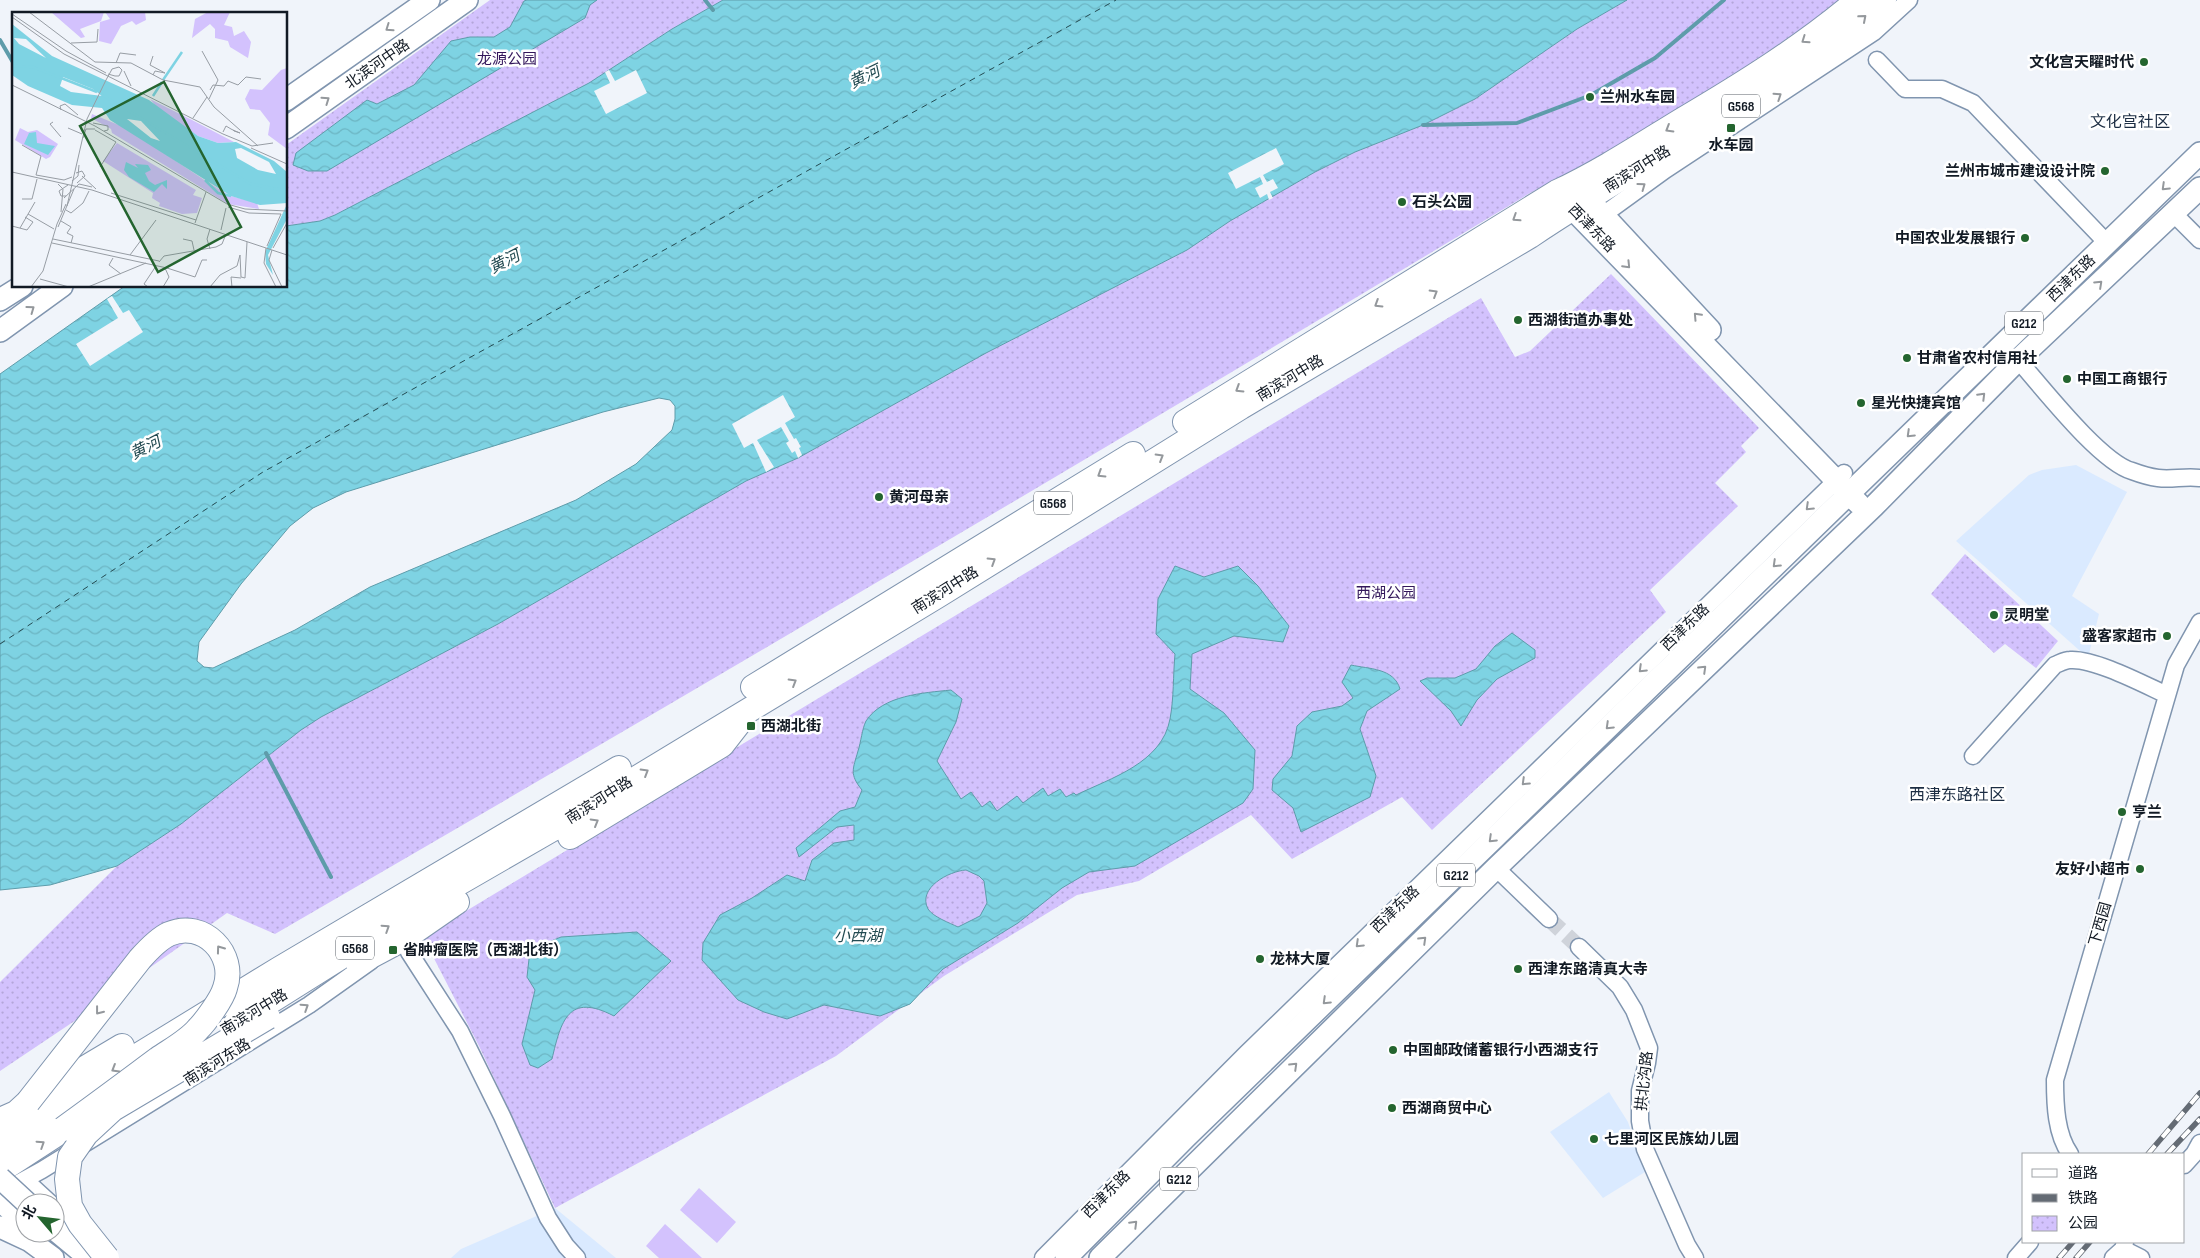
<svg xmlns="http://www.w3.org/2000/svg" width="2200" height="1258" viewBox="0 0 2200 1258" font-family="'Sofia Sans Condensed','Noto Sans SC',sans-serif">
  <style>
    .built { fill: #daeaff }
    .park { fill: url(#park-dots) }
    .garden { fill: #d3c2fd }
    .water { fill: url(#water-waves); stroke: #5e9caa; fill-rule: evenodd }
    .pier { fill: #f0f4fa }
    .lines { fill: none; stroke-linecap: round; stroke-linejoin: round }
    .stream { stroke: #5e9caa; stroke-width: 4 }
    .ferry { stroke: #234b52; stroke-width: 1; stroke-dasharray: 6 5; stroke-linecap: butt }
    .minor-tunnel { stroke: #cfd3da; stroke-width: 16; stroke-dasharray: 16 8; stroke-linecap: butt }
    .minor-casing { stroke: #8095af; stroke-width: 19 }
    .major-casing { stroke: #8095af; stroke-width: 24 }
    .highway-casing { stroke: #8095af; stroke-width: 26 }
    .minor { stroke: #fff; stroke-width: 16 }
    .major { stroke: #fff; stroke-width: 21 }
    .highway { stroke: #fff; stroke-width: 24 }
    .rail-casing { stroke: #646b74; stroke-width: 5.5 }
    .rail { stroke: #fff; stroke-width: 4; stroke-dasharray: 11; stroke-linecap: butt }
    .major-bridge-casing { stroke: #8095af; stroke-width: 24; stroke-linecap: butt }
    .highway-bridge-casing { stroke: #8095af; stroke-width: 26; stroke-linecap: butt }
    .major-bridge { stroke: #fff; stroke-width: 21 }
    .highway-bridge { stroke: #fff; stroke-width: 24 }
    .oneway { stroke: #94989c }
    .poi-dot { fill: #24652f; stroke: #fff; stroke-width: 2 }
    .labels { text-anchor: middle; stroke-width: 5; stroke-linejoin: round; paint-order: stroke }
    .shield { fill: #fff; stroke: #595f66; stroke-width: 1 }
    .shield-label { font-size: 14px; font-weight: bold; fill: #121a24 }
    .park-label { font-size: 15px; fill: #33175b; stroke: #fff }
    .poi-label { font-size: 15px; font-weight: bold; fill: #121a24; stroke: #fff; text-anchor: start }
    .street-label { font-size: 15px; fill: #121a24; stroke: #fff }
    .water-label { font-size: 16px; font-style: italic; fill: #234b52; stroke: #fff }
    .neighbourhood-label { font-size: 16px; fill: #1c2d43; stroke: #fff }
    .inset-river { fill: none; stroke: #7ed3e3; stroke-width: 2.5 }
    .inset-road { fill: none; stroke: #979da4; stroke-width: 1 }
    .view { fill: #24652f; fill-opacity: 0.15; stroke: #24652f; stroke-width: 2.5 }
    .inset-edge { fill: none; stroke: #121a24; stroke-width: 2.5 }
  </style>
  <defs>
    <pattern id="park-dots" width="8" height="8" patternUnits="userSpaceOnUse" patternTransform="scale(1.25)"><rect width="8" height="8" fill="#d3c2fd"/><path d="M2 2h.1M6 6h.1" fill="none" stroke="#b4a6d9" stroke-width="1.8" stroke-linecap="round"/></pattern>
    <pattern id="water-waves" width="16" height="10" patternUnits="userSpaceOnUse" patternTransform="scale(1.25)"><rect width="16" height="10" fill="#7ed3e3"/><path d="M0 5q4-4 8 0t8 0" fill="none" stroke="#6cb5c3"/></pattern>
  </defs>
  <rect width="100%" height="100%" fill="#f0f4fa"/>
  <path class="built" d="M2076 465 2127 492 2072 596 2099 614 2088 658 1956 541 2029 475 2042 470Z
    M1609 1092 1628 1122 1645 1172 1603 1198 1550 1132Z
    M555 1208 616 1258H451L461 1249Z"/>
  <path class="park" d="M490 0H723L672 29 589 83 335 215 320 221 286 226V145Z
    M1627 0H1844L1704 95 1589 162 1530 193C1114 444 696 690 275 934L227 913 76 1020 0 1071V982L117 866 181 824 301 730 321 717 498 624 746 481 798 458 986 353 1187 250 1230 221 1315 172 1355 152 1423 125 1475 99 1577 29Z
    M1611 274 1759 428 1741 446 1746 452 1715 483 1738 506 1650 590 1666 612 1432 830 1402 797 1292 859 1251 815 1139 881 1077 895 944 976 836 1056 555 1208 479 1046 423 937 1481 298 1515 357 1530 351Z
    M1965 554 2058 641 2036 668 2005 644 1994 653 1931 594Z"/>
  <path class="garden" d="M699 1188 736 1222 717 1243 680 1210Z
    M665 1224 702 1258H659L646 1246Z"/>
  <path class="water" d="M527 0H597L590 5 585 18 327 171H308L293 165 296 153 367 100 377 104 414 85 451 41 470 37H494L510 27 524 1Z
    M723 0H1627L1577 29 1475 99 1423 125 1355 152 1315 172 1230 221 1187 250 986 353 798 458 746 481 498 624 321 717 301 730 181 824 117 866 50 885 0 890V374L125 286H286V226L320 221 335 215 589 83 672 29ZM659 398 670 400 675 406V419L672 430 636 464 576 500 370 587 295 630 213 668 204 667 197 661 199 642 241 584 290 526 313 508 346 492 603 412Z
    M1175 566 1204 577 1238 566 1258 586 1289 626 1283 642 1234 636 1192 654 1190 689 1224 713 1255 750 1253 789 1243 803 1135 866 1089 872 1062 888 1018 923 943 969 910 1004 880 1016 824 1005 787 1019 764 1012 738 1000 702 960 703 943 720 915 752 898 787 875 805 881 812 860 834 843 854 840V825L837 827 799 857 796 848 840 811 855 807 862 790C849 774 853 769 858 751 861 742 862 729 866 721 883 695 923 693 951 690L962 699 956 722 937 761 961 799 971 792 982 807 990 801 997 811 1017 796 1023 803 1043 788 1048 796 1060 789 1066 797 1074 793 1076 795C1111 778 1162 763 1170 719 1174 698 1173 675 1175 654L1156 634 1158 599ZM966 870 979 876 984 881 987 903 980 916 958 927C950 923 933 917 928 909 917 888 949 871 966 870Z
    M1512 633 1535 650V658L1497 679 1477 700 1461 726 1451 711 1420 681 1427 678H1455L1476 669 1495 646Z
    M1351 665C1369 669 1394 668 1400 689L1367 711 1360 729 1376 776 1370 797 1301 832 1293 808 1272 790 1273 779 1292 756 1297 726 1312 712 1342 706 1353 698 1342 682Z
    M637 932 671 961 614 1016C568 992 561 1021 552 1059L538 1068 530 1065 522 1044 535 990 527 977 530 950 561 937Z"/>
  <path class="pier" d="M609 70 615 81 636 70 647 93 606 114 594 91 610 83 605 72Z
    M1276 148 1284 164 1263 175 1267 182 1273 179 1278 188 1270 192 1273 198 1269 200 1267 194 1260 198 1255 188 1263 184 1260 177 1236 189 1228 173Z
    M112 296 123 313 129 310 143 332 90 366 76 344 118 318 107 299Z
    M783 395 795 417 785 423 794 439 796 438 801 447 799 448 802 455 798 458 795 451 792 453 786 443 789 441 781 427 757 440 774 467 766 472 753 443 744 448 732 424Z"/>
  <g class="lines">
    <path class="stream" d="M705 0 713 10
      M0 40 14 64
      M1423 125 1517 123 1591 95 1655 58 1724 0
      M266 753 331 877"/>
    <path class="ferry" d="M0 644 263 472 1116 0"/>
    <path class="minor-tunnel" d="M1549 919 1579 947"/>
    <defs>
      <path id="minor" d="M1877 60 1905 89H1942L1973 103 2107 243
        M2174 214 2200 240
        M1603 215 1665 170 1874 32 1909 0
        M2018 360C2042 387 2100 462 2132 471 2140 474 2150 477 2158 478 2172 480 2184 476 2200 478
        M1973 756 2055 665C2060 663 2065 660 2070 660 2094 658 2145 685 2167 695
        M1496 868 1549 919
        M396 944 405 938 409 952 460 1031 502 1116 548 1218 566 1246 577 1258
        M1579 947 1620 987 1634 1010 1649 1048 1647 1063 1640 1091V1121L1645 1149 1687 1245 1695 1258
        M2070 1154C2056 1134 2055 1105 2055 1080L2176 665 2200 622
        M2184 1165 2194 1154 2200 1143
        M25 1180 50 1203
        M0 1193 42 1170 309 1005 371 961
        M55 1207 75 1227
        M2123 1249 2141 1258
        M1043 1258 1246 1054 1844 473
        M2016 1258 2030 1242
        M2113 1258 2123 1249 2125 1242"/>
      <path id="major" d="M286 100 429 0
        M286 128 467 0
        M1577 187 1710 330
        M1560 196 1859 504
        M0 300 22 286
        M0 331 62 286
        M0 1201 25 1222
        M0 1227 30 1241 53 1258
        M55 1230 89 1258
        M1066 1258 1186 1137 2200 153
        M1100 1258 1496 868 1874 506 2018 360 2200 188"/>
      <path id="highway" d="M1185 422 1557 192C1600 172 1641 145 1682 120 1743 84 1804 46 1858 0
        M753 687 1133 454
        M570 837 722 745 743 718
        M358 963 405 938 457 902
        M236 1023 452 887 556 827 939 595 1241 407 1530 236C1632 167 1742 112 1841 37 1856 26 1870 12 1884 0
        M0 1120 16 1113 28 1102 122 1046
        M0 1146 93 1083 279 969 619 768
        M0 1171 80 1119"/>
    </defs>
    <use href="#minor" class="minor-casing"/>
    <use href="#major" class="major-casing"/>
    <use href="#highway" class="highway-casing"/>
    <use href="#minor" class="minor"/>
    <use href="#major" class="major"/>
    <use href="#highway" class="highway"/>
    <defs>
      <path id="rail" d="M2148 1154 2200 1093
        M2167 1154 2200 1119
        M2059 1258 2073 1242
        M2076 1258 2090 1242"/>
    </defs>
    <use href="#rail" class="rail-casing"/>
    <use href="#rail" class="rail"/>
    <defs>
      <path id="major-bridge" d="M0 1178 27 1203"/>
      <path id="highway-bridge" d="M28 1102 140 959C148 950 158 939 169 934 203 919 237 954 225 988 222 999 206 1021 198 1029 188 1041 171 1050 158 1059 127 1082 95 1106 63 1129
        M107 1258 80 1224 70 1206 67 1179 70 1157 86 1134 113 1109 268 1017"/>
    </defs>
    <use href="#major-bridge" class="major-bridge-casing"/>
    <use href="#highway-bridge" class="highway-bridge-casing"/>
    <use href="#major-bridge" class="major-bridge"/>
    <use href="#highway-bridge" class="highway-bridge"/>
  </g>
  <defs><path id="oneway-chevron" d="M-2-3.5L2.5 0L-2 3.5" fill="none" stroke-width="1.6" stroke-linecap="round" stroke-linejoin="round" transform="scale(1.25)"/></defs>
  <g class="oneway">
    <use href="#oneway-chevron" transform="translate(1863 18) rotate(-41)"/>
    <use href="#oneway-chevron" transform="translate(389 28) rotate(145)"/>
    <use href="#oneway-chevron" transform="translate(1805 40) rotate(145)"/>
    <use href="#oneway-chevron" transform="translate(1778 96) rotate(-34)"/>
    <use href="#oneway-chevron" transform="translate(326 100) rotate(-35)"/>
    <use href="#oneway-chevron" transform="translate(1669 129) rotate(149)"/>
    <use href="#oneway-chevron" transform="translate(1642 186) rotate(-36)"/>
    <use href="#oneway-chevron" transform="translate(2165 187) rotate(136)"/>
    <use href="#oneway-chevron" transform="translate(1516 218) rotate(147)"/>
    <use href="#oneway-chevron" transform="translate(1627 265) rotate(46)"/>
    <use href="#oneway-chevron" transform="translate(2099 284) rotate(-43)"/>
    <use href="#oneway-chevron" transform="translate(1434 293) rotate(-31)"/>
    <use href="#oneway-chevron" transform="translate(1378 304) rotate(148)"/>
    <use href="#oneway-chevron" transform="translate(31 309) rotate(-36)"/>
    <use href="#oneway-chevron" transform="translate(1697 316) rotate(-133)"/>
    <use href="#oneway-chevron" transform="translate(1239 389) rotate(148)"/>
    <use href="#oneway-chevron" transform="translate(1982 396) rotate(-45)"/>
    <use href="#oneway-chevron" transform="translate(1910 434) rotate(136)"/>
    <use href="#oneway-chevron" transform="translate(1160 457) rotate(-31)"/>
    <use href="#oneway-chevron" transform="translate(1101 474) rotate(148)"/>
    <use href="#oneway-chevron" transform="translate(1809 507) rotate(136)"/>
    <use href="#oneway-chevron" transform="translate(992 561) rotate(-32)"/>
    <use href="#oneway-chevron" transform="translate(1776 564) rotate(136)"/>
    <use href="#oneway-chevron" transform="translate(1642 669) rotate(136)"/>
    <use href="#oneway-chevron" transform="translate(1703 669) rotate(-44)"/>
    <use href="#oneway-chevron" transform="translate(793 682) rotate(-31)"/>
    <use href="#oneway-chevron" transform="translate(1609 726) rotate(136)"/>
    <use href="#oneway-chevron" transform="translate(645 772) rotate(-31)"/>
    <use href="#oneway-chevron" transform="translate(1525 782) rotate(136)"/>
    <use href="#oneway-chevron" transform="translate(595 822) rotate(-30)"/>
    <use href="#oneway-chevron" transform="translate(1492 839) rotate(136)"/>
    <use href="#oneway-chevron" transform="translate(386 928) rotate(-33)"/>
    <use href="#oneway-chevron" transform="translate(1423 940) rotate(-44)"/>
    <use href="#oneway-chevron" transform="translate(1359 944) rotate(136)"/>
    <use href="#oneway-chevron" transform="translate(220 949) rotate(-126)"/>
    <use href="#oneway-chevron" transform="translate(1326 1001) rotate(136)"/>
    <use href="#oneway-chevron" transform="translate(305 1007) rotate(-33)"/>
    <use href="#oneway-chevron" transform="translate(99 1011) rotate(128)"/>
    <use href="#oneway-chevron" transform="translate(1294 1066) rotate(-44)"/>
    <use href="#oneway-chevron" transform="translate(115 1069) rotate(149)"/>
    <use href="#oneway-chevron" transform="translate(41 1144) rotate(-33)"/>
    <use href="#oneway-chevron" transform="translate(1134 1224) rotate(-45)"/>
  </g>
  <g class="poi-dot">
    <circle cx="2144" cy="62" r="5"/>
    <circle cx="1590" cy="97" r="5"/>
    <rect x="1726" y="123" width="10" height="10" rx="2.5"/>
    <circle cx="2105" cy="171" r="5"/>
    <circle cx="1402" cy="202" r="5"/>
    <circle cx="2025" cy="238" r="5"/>
    <circle cx="1518" cy="320" r="5"/>
    <circle cx="1907" cy="358" r="5"/>
    <circle cx="2067" cy="379" r="5"/>
    <circle cx="1861" cy="403" r="5"/>
    <circle cx="879" cy="497" r="5"/>
    <circle cx="1994" cy="615" r="5"/>
    <circle cx="2167" cy="636" r="5"/>
    <rect x="746" y="721" width="10" height="10" rx="2.5"/>
    <circle cx="2122" cy="812" r="5"/>
    <circle cx="2140" cy="869" r="5"/>
    <rect x="388" y="945" width="10" height="10" rx="2.5"/>
    <circle cx="1260" cy="959" r="5"/>
    <circle cx="1518" cy="969" r="5"/>
    <circle cx="1393" cy="1050" r="5"/>
    <circle cx="1392" cy="1108" r="5"/>
    <circle cx="1594" cy="1139" r="5"/>
  </g>
  <g class="labels">
    <g class="shield">
      <rect x="1722" y="94.5" width="38" height="23" rx="4"/>
      <rect x="2005" y="311.5" width="38" height="23" rx="4"/>
      <rect x="1034" y="491.5" width="38" height="23" rx="4"/>
      <rect x="1437" y="863.5" width="38" height="23" rx="4"/>
      <rect x="336" y="936.5" width="38" height="23" rx="4"/>
      <rect x="1160" y="1167.5" width="38" height="23" rx="4"/>
    </g>
    <g class="shield-label">
      <text x="1741" y="111">G568</text>
      <text x="2024" y="328">G212</text>
      <text x="1053" y="508">G568</text>
      <text x="1456" y="880">G212</text>
      <text x="355" y="953">G568</text>
      <text x="1179" y="1184">G212</text>
    </g>
    <g class="park-label">
      <text x="507" y="64">龙源公园</text>
      <text x="1386" y="598">西湖公园</text>
    </g>
    <g class="poi-label">
      <text x="2134" y="67" text-anchor="end">文化宫天矅时代</text>
      <text x="1600" y="102">兰州水车园</text>
      <text x="1731" y="150" text-anchor="middle">水车园</text>
      <text x="2095" y="176" text-anchor="end">兰州市城市建设设计院</text>
      <text x="1412" y="207">石头公园</text>
      <text x="2015" y="243" text-anchor="end">中国农业发展银行</text>
      <text x="1528" y="325">西湖街道办事处</text>
      <text x="1917" y="363">甘肃省农村信用社</text>
      <text x="2077" y="384">中国工商银行</text>
      <text x="1871" y="408">星光快捷宾馆</text>
      <text x="889" y="502">黄河母亲</text>
      <text x="2004" y="620">灵明堂</text>
      <text x="2157" y="641" text-anchor="end">盛客家超市</text>
      <text x="761" y="731">西湖北街</text>
      <text x="2132" y="817">亨兰</text>
      <text x="2130" y="874" text-anchor="end">友好小超市</text>
      <text x="403" y="955">省肿瘤医院（西湖北街）</text>
      <text x="1270" y="964">龙林大厦</text>
      <text x="1528" y="974">西津东路清真大寺</text>
      <text x="1403" y="1055">中国邮政储蓄银行小西湖支行</text>
      <text x="1402" y="1113">西湖商贸中心</text>
      <text x="1604" y="1144">七里河区民族幼儿园</text>
    </g>
    <g class="street-label">
      <text transform="translate(377 64) rotate(-35)" y="5">北滨河中路</text>
      <text transform="translate(1637 169) rotate(-32)" y="5">南滨河中路</text>
      <text transform="translate(1592 228) rotate(46)" y="5">西津东路</text>
      <text transform="translate(2071 278) rotate(-44)" y="5">西津东路</text>
      <text transform="translate(1290 378) rotate(-31)" y="5">南滨河中路</text>
      <text transform="translate(945 590) rotate(-32)" y="5">南滨河中路</text>
      <text transform="translate(1685 627) rotate(-44)" y="5">西津东路</text>
      <text transform="translate(599 800) rotate(-32)" y="5">南滨河中路</text>
      <text transform="translate(1395 909) rotate(-44)" y="5">西津东路</text>
      <text transform="translate(2100 924) rotate(-74)" y="5">下西园</text>
      <text transform="translate(254 1012) rotate(-31)" y="5">南滨河中路</text>
      <text transform="translate(217 1062) rotate(-32)" y="5">南滨河东路</text>
      <text transform="translate(1644 1081) rotate(-84)" y="5">拱北沟路</text>
      <text transform="translate(1106 1194) rotate(-45)" y="5">西津东路</text>
    </g>
    <g class="water-label">
      <text transform="translate(864 76) rotate(-26)" y="6">黄河</text>
      <text transform="translate(504 261) rotate(-27)" y="6">黄河</text>
      <text transform="translate(145 447) rotate(-27)" y="6">黄河</text>
      <text x="858" y="941">小西湖</text>
    </g>
    <g class="neighbourhood-label">
      <text x="2130" y="127">文化宫社区</text>
      <text x="1957" y="800">西津东路社区</text>
    </g>
  </g>
  <g transform="translate(12 12)">
    <rect width="275" height="275" fill="#f0f4fa"/>
    <path d="M39 0H92L89 9 68 17 73 25 69 26ZM93 0H133L134 8 124 13 120 9 109 14 99 32 87 29 88 10 98 7ZM196 0H218L212 13 220 15 222 24 232 19 239 30 236 46 218 35 216 29 203 26V17L198 12 180 26 183 7Z" fill="#d3c2fd"/>
    <path d="M275 56V137L256 123 258 111 248 98 238 97 233 87 238 77 250 78 269 58ZM138 87 180 108 222 130 206 131 186 124 149 100ZM80 102 114 116 197 171 219 184 245 191 247 197 216 192 100 121 99 117 79 106ZM8 116 16 120 25 118 46 132 38 145 34 147 3 128ZM105 131 184 178 181 183 190 186 185 201 170 202 147 194 148 191 140 186 141 181 91 149Z" fill="#d3c2fd"/>
    <path d="M0 12 40 44 137 88 186 124 206 131 224 130 262 149 275 160V191L248 193 219 184 98 108 90 96 60 93 16 74 0 63ZM2 26 14 27 34 46 7 32ZM51 65 81 77 90 84 59 80 48 74ZM115 107 129 109 148 129 139 126ZM229 136 257 150 264 162 246 158 225 146 223 137ZM24 120 25 131 43 134 36 143 12 132 17 121ZM114 150 126 156 123 152 136 153 139 158 133 161 137 169 143 173 155 168V177L150 172 142 180 117 165 112 158ZM275 192V207L256 243 261 263 254 252 253 240Z" fill="#7ed3e3" fill-rule="evenodd"/>
    <path class="inset-river" d="M0 54 21 55 85 80M151 68 170 40M89 82 239 172 275 179M141 84 150 70M193 168 206 181 219 184"/>
    <path class="inset-road" d="M17 0 83 50 119 51 151 68 188 75 202 95 246 134M0 2 54 39 94 61M0 5 52 42 211 122 240 134 261 131M59 31 85 30 86 17M190 39 206 68 197 87M141 44 138 53 153 61 143 59 141 63M104 51 108 41 124 43M112 59 119 74M0 73 83 114 215 192 233 197 275 199M198 78 201 73 212 74 216 69 226 73 234 65 249 67M49 98 48 94 53 92 66 103M181 106 195 85M41 110 38 112 49 125M81 111 96 114V118L92 119M56 116 70 122M83 118 104 130 88 155M211 120 214 114 219 117 221 118 222 119 228 121 221 118M71 126 74 117H83M10 133 29 144 24 163 52 168 60 165M239 136 275 152M0 160 80 178 275 243M64 161 70 159 73 164 65 171M70 164 84 177M60 169 66 164 67 153M46 172 51 177 49 200M99 181 184 208M54 184H49L47 179 56 173M52 186 67 172 80 175M10 187H20L25 167M55 194 75 107 94 68 99 59 100 57 107 55 110 58 107 64H103L96 62M216 195 237 201 269 202M54 198 59 201 71 191 77 179M16 202 42 217M49 209 59 215 55 221 61 224 59 231M183 211 194 180M45 212 54 192M0 214 15 218 21 210 13 205M46 215 62 177M8 216 23 190M209 218 214 196M41 227 147 249M171 227 180 229 182 238M40 231 155 256 183 265 190 248H195M255 234 269 202M254 236 252 251 264 275M261 236 275 211M198 237 195 227 198 217M260 238 257 248 270 275M118 243 144 208M101 246 97 253 109 262M147 250 152 244 204 235 210 232 214 222M28 267 57 275M19 275 31 259 45 212M76 275 134 251M136 275 132 272 144 254M151 275 157 265 153 256M198 275 208 263 225 254 228 243 229 265 233 266 235 230M220 275 219 265 229 266"/>
    <path class="view" d="M152 70 229 215 146 260 68 114Z"/>
    <rect width="275" height="275" class="inset-edge"/>
  </g>
  <rect x="2022" y="1153" width="162" height="90" fill="#ffffff" stroke="#a0a3a7"/>
  <rect x="2032" y="1169" width="25" height="8" fill="#ffffff" stroke="#a0a3a7"/>
  <text x="2068" y="1178" font-size="15" fill="#121a24">道路</text>
  <rect x="2032" y="1194" width="25" height="8" fill="#646b74" stroke="#a0a3a7"/>
  <text x="2068" y="1203" font-size="15" fill="#121a24">铁路</text>
  <rect x="2032" y="1216" width="25" height="15" fill="url(#park-dots)" stroke="#a0a3a7"/>
  <text x="2068" y="1228" font-size="15" fill="#121a24">公园</text>
  <g transform="translate(40 1218) rotate(298)"><circle r="24" fill="#ffffff" stroke="#a0a3a7"/>
  <path d="M0-4L9 19L0 12L-9 19Z" fill="#24652f"/>
  <text y="-8" font-size="14" font-weight="bold" text-anchor="middle" fill="#121a24">北</text>
  </g>
</svg>
